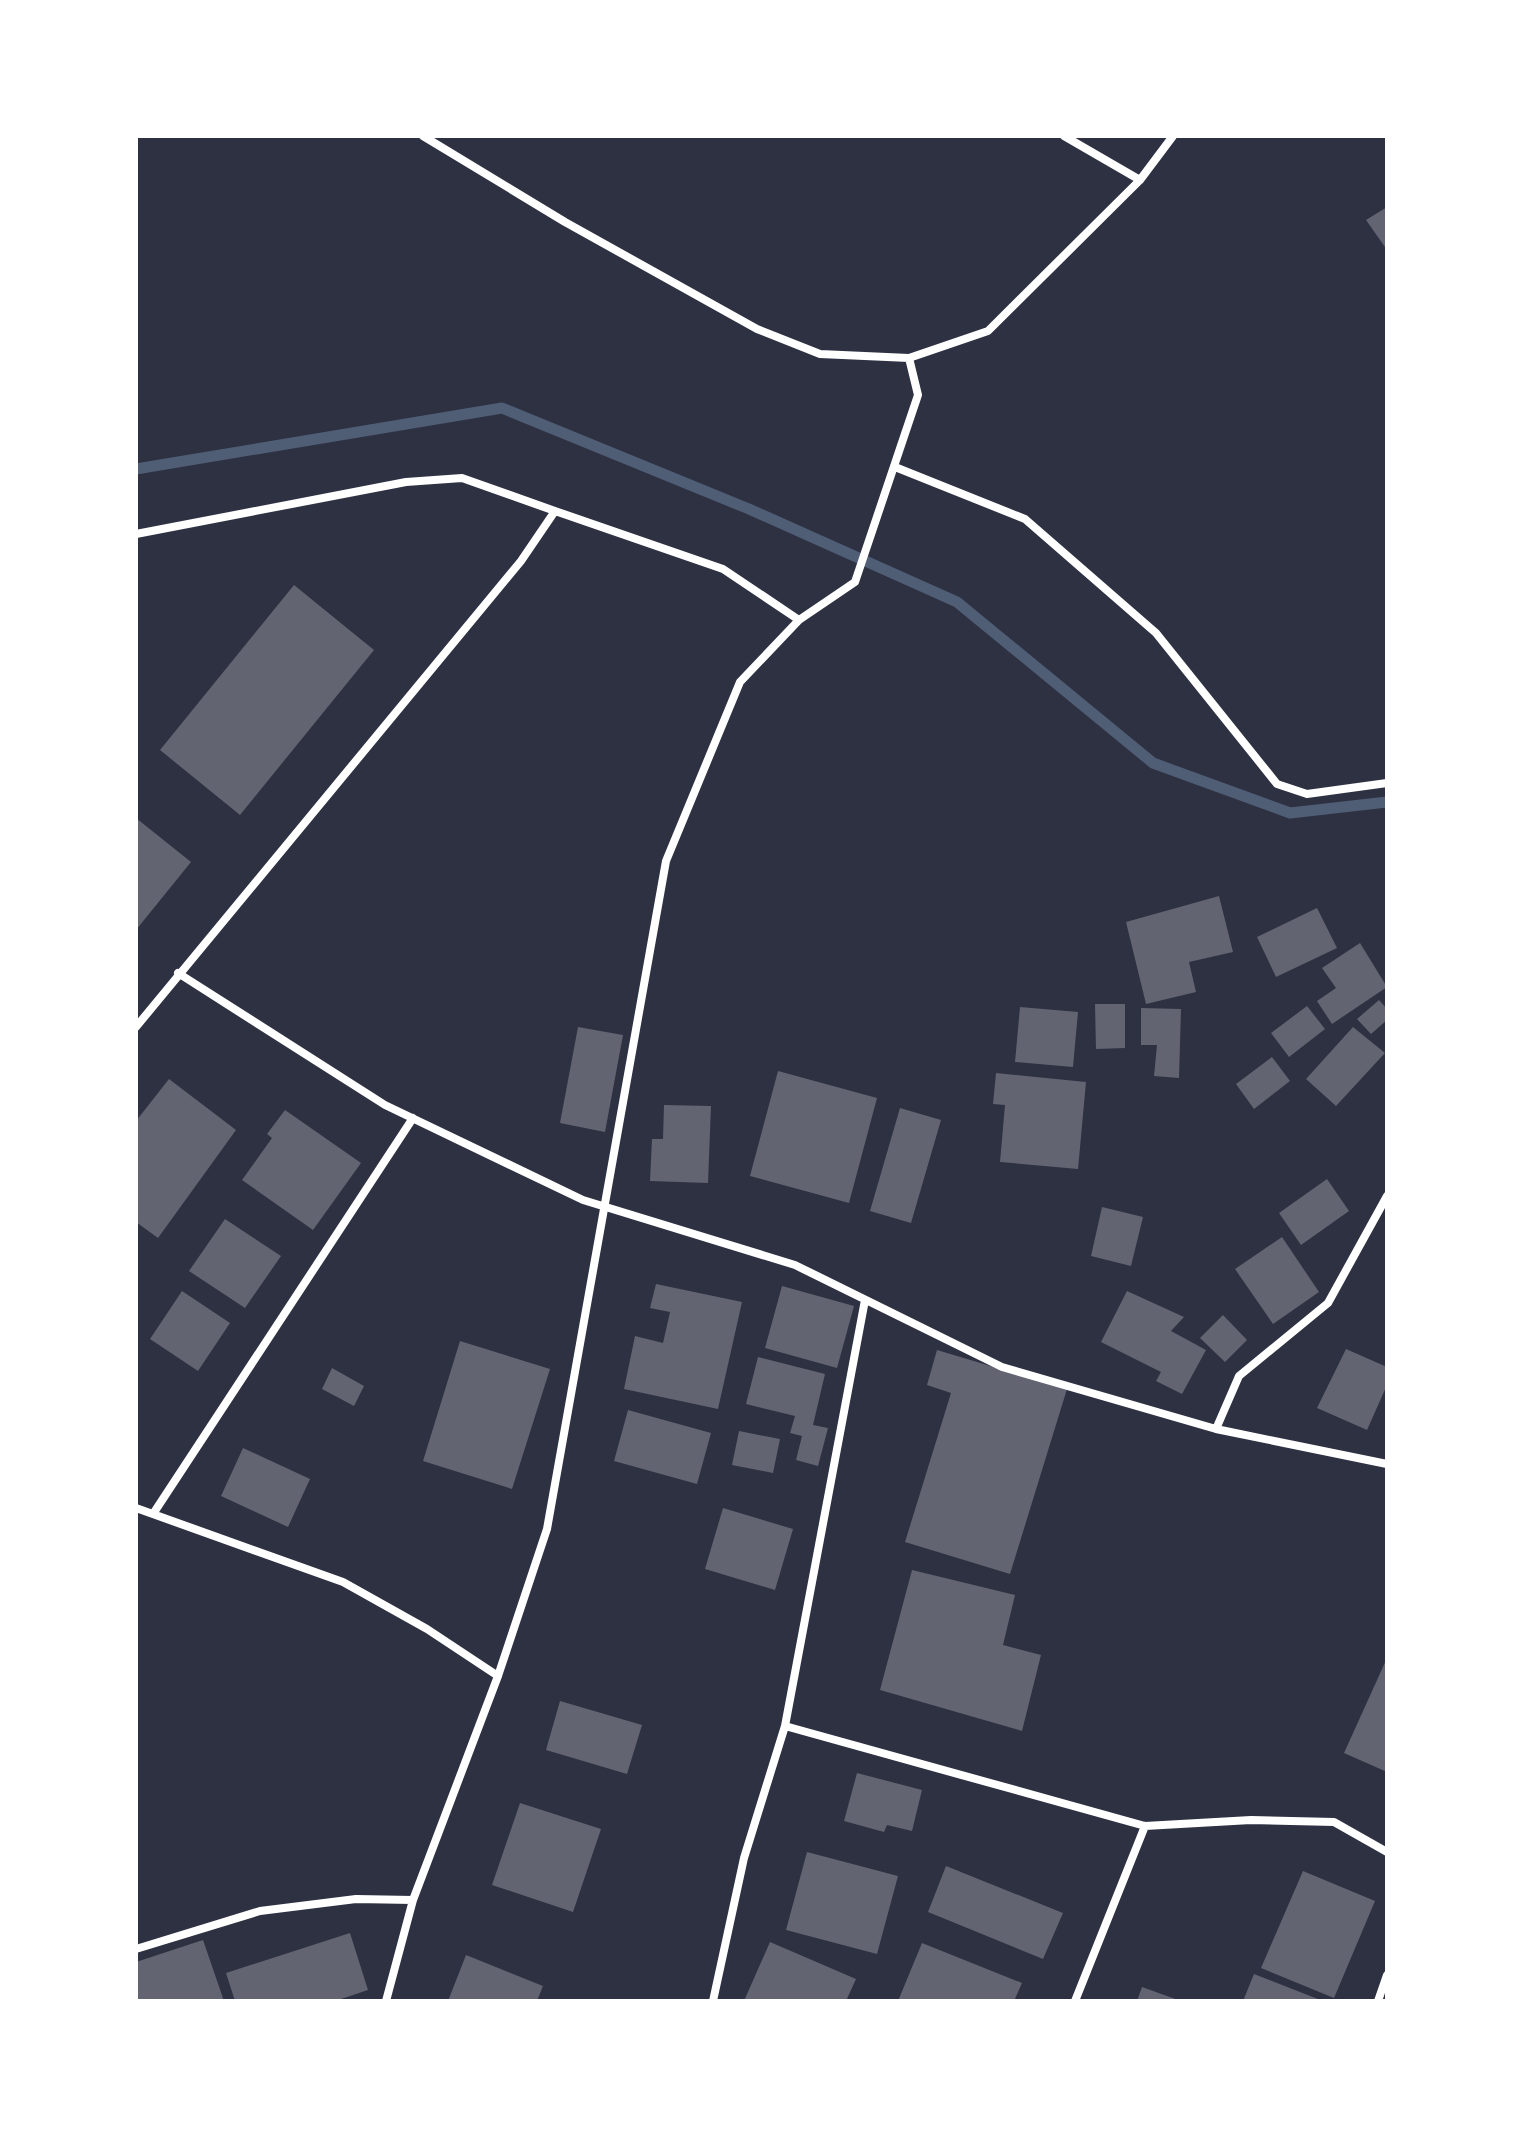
<svg xmlns="http://www.w3.org/2000/svg" width="1523" height="2137" viewBox="0 0 1523 2137" font-family="'Noto Serif',serif">
  <style>
    .lines { fill: none; stroke-linecap: round; stroke-linejoin: round }
    .stream { stroke: #4f5d75; stroke-width: 11 }
    .building { fill: #626471 }
    .minor { stroke: #fff; stroke-width: 8 }
  </style>
  <rect width="100%" height="100%" fill="#2d3142"/>
  <g class="lines">
    <path class="stream" d="M136 469 502 408 749 509 957 602 1153 763 1290 813 1387 802"/>
  </g>
  <path class="building" d="M1387 207V250L1366 220Z
    M294 585 374 650 240 815 160 750Z
    M136 818 191 862 136 930Z
    M1219 896 1233 952 1189 962 1196 992 1146 1004 1126 922Z
    M1317 908 1337 948 1276 977 1257 937Z
    M1360 943 1387 987 1332 1024 1317 1001 1336 988 1322 968Z
    M1379 1000 1387 1009V1020L1371 1034 1357 1019Z
    M1095 1004H1125V1048L1096 1049Z
    M1307 1006 1325 1029 1289 1057 1271 1033Z
    M1020 1007 1078 1012 1073 1067 1015 1062Z
    M1141 1008 1181 1009 1179 1078 1154 1076 1157 1045H1141Z
    M578 1027 623 1035 605 1132 560 1123Z
    M1353 1027 1385 1053 1336 1106 1306 1079Z
    M1272 1057 1290 1081 1254 1109 1236 1084Z
    M778 1071 877 1098 849 1203 750 1176Z
    M996 1073 1086 1082 1078 1169 1000 1162 1005 1105 993 1104Z
    M169 1079 236 1130 158 1238 136 1222V1121Z
    M664 1105 711 1106 708 1183 650 1181 652 1139H663Z
    M900 1108 941 1120 911 1223 870 1211Z
    M285 1110 361 1163 313 1230 242 1180 272 1138 267 1134Z
    M1327 1179 1349 1211 1301 1245 1279 1213Z
    M1102 1207 1143 1217 1131 1266 1091 1256Z
    M225 1219 281 1256 245 1308 189 1271Z
    M1282 1237 1319 1292 1273 1324 1235 1269Z
    M656 1284 742 1302 718 1409 624 1389 635 1336 663 1343 670 1312 650 1308Z
    M782 1286 854 1306 837 1368 765 1348Z
    M182 1291 230 1323 198 1371 150 1339Z
    M1127 1291 1184 1317 1171 1331 1206 1350 1182 1394 1156 1381 1161 1372 1101 1342Z
    M1223 1315 1247 1340 1225 1362 1200 1338Z
    M460 1341 550 1369 512 1489 423 1461Z
    M1346 1349 1387 1367V1385L1367 1430 1317 1408Z
    M937 1350 1067 1389 1010 1574 905 1542 951 1393 927 1385Z
    M758 1357 825 1374 813 1425 828 1428 818 1466 796 1460 802 1436 790 1433 795 1416 746 1404Z
    M332 1368 364 1386 354 1406 322 1389Z
    M628 1410 711 1433 697 1484 614 1461Z
    M739 1431 780 1439 773 1473 732 1465Z
    M243 1448 310 1479 288 1527 221 1496Z
    M723 1508 793 1529 775 1590 705 1569Z
    M912 1570 1015 1595 1003 1645 1041 1655 1022 1731 880 1690Z
    M1387 1658V1772L1344 1753Z
    M560 1701 642 1725 627 1774 546 1750Z
    M857 1773 922 1790 912 1831 887 1825 884 1832 844 1821Z
    M520 1803 601 1829 573 1912 492 1885Z
    M807 1852 898 1876 877 1954 786 1930Z
    M946 1866 1063 1913 1043 1959 928 1912Z
    M1303 1871 1375 1901 1334 1998 1261 1968Z
    M350 1933 368 1990 335 2001H235L226 1973Z
    M203 1940 224 2001H136V1962Z
    M770 1942 856 1979 846 2001H744Z
    M922 1943 1022 1983 1014 2001H898Z
    M466 1955 543 1986 537 2001H448Z
    M1254 1974 1323 2001H1243Z
    M1142 1987 1181 2001H1137Z"/>
  <g class="lines">
    <path class="minor" d="M423 136 565 222 757 329 820 354 909 358 988 331 1140 180 1173 136
      M1064 136 1140 180
      M895 467 1025 519 1156 633 1277 784 1307 794 1387 783
      M555 511 723 569 799 620
      M136 534 406 482 462 478 555 511 521 561 136 1027
      M178 973 385 1105 583 1200 795 1265 1002 1367 1216 1429 1387 1464
      M1216 1429 1239 1376 1328 1303 1387 1196
      M136 1508 343 1582 427 1629 498 1676
      M153 1514 413 1118
      M785 1726 1145 1826 1251 1820 1334 1822 1387 1852
      M136 1949 260 1911 356 1899 413 1900
      M386 2001 413 1900 498 1676 547 1529 666 861 740 682 799 620 855 582 918 395 909 358
      M713 2001 744 1858 785 1726 865 1300
      M1075 2001 1145 1826
      M1378 2001 1387 1975"/>
  </g>
  <rect width="1523" height="2137" fill="none" stroke="#ffffff" stroke-width="276"/>
</svg>
